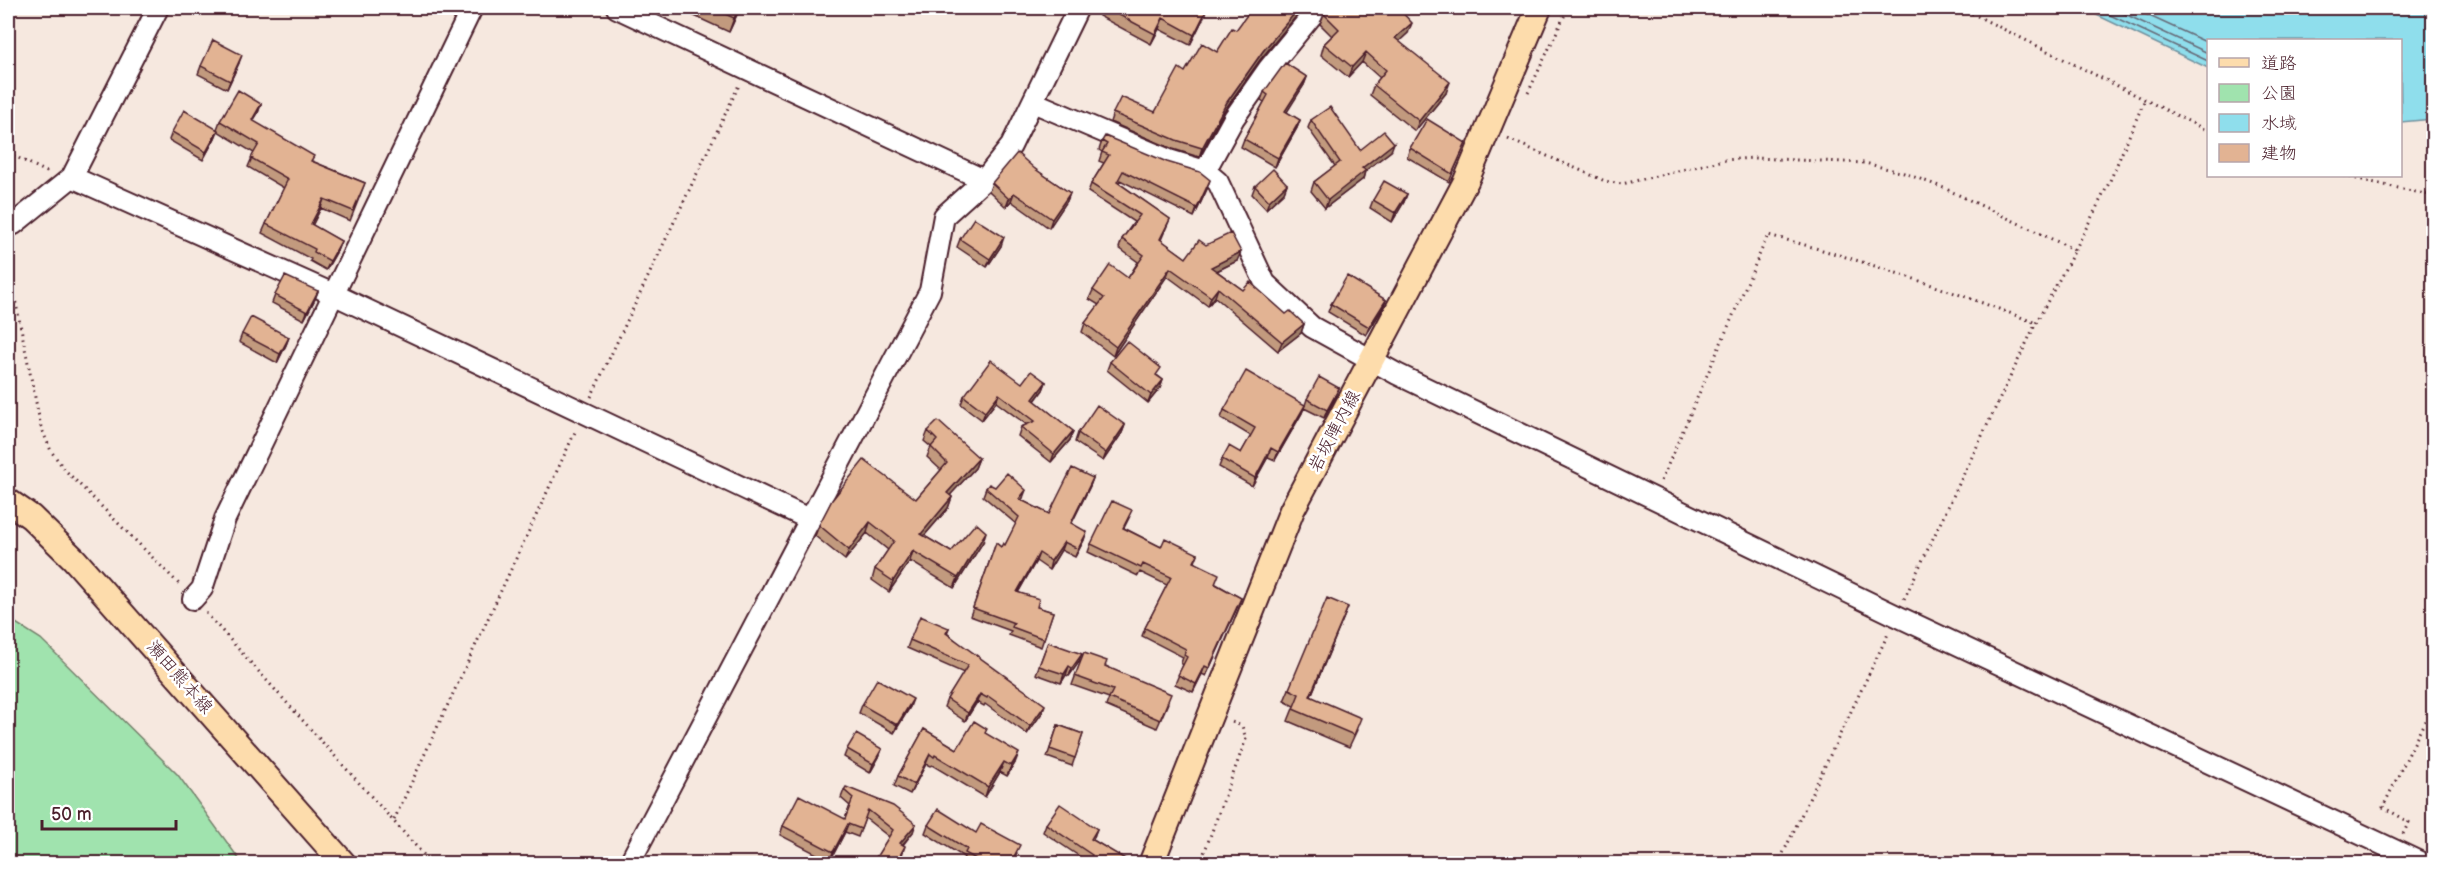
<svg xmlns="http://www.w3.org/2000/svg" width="2441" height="871" viewBox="0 0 2441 871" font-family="'Balsamiq Sans','Klee One',sans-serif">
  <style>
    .green { fill: #a0e3ae; stroke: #75816c; stroke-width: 1.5 }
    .water { fill: #8fdeec; stroke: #73929f; stroke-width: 1.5 }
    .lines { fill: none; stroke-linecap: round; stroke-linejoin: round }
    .shore { stroke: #666b78; stroke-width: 1.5 }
    .minor-casing { stroke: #4a1f2b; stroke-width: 24 }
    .major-casing { stroke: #4a1f2b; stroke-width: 28 }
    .path { stroke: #4a1f2b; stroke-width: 3; stroke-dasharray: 1.5 4.5; stroke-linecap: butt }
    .minor { stroke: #fff; stroke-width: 20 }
    .major { stroke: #fddcac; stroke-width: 24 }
    .wall { fill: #c29a7e; stroke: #4a1f2b; stroke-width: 1.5 }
    .shaded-wall { fill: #9e7d67; stroke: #4a1f2b; stroke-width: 1.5 }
    .building { fill: #e2b393; stroke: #4a1f2b; stroke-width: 1.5 }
    .labels { text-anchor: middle; stroke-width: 5; stroke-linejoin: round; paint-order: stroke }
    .street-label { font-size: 18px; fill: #4a1f2b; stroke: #fff }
  </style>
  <rect width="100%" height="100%" fill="#f6e8df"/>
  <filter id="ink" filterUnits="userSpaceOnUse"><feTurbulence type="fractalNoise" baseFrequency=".0167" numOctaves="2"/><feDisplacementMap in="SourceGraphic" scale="12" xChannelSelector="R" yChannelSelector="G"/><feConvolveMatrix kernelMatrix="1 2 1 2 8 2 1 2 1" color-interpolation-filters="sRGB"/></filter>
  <g filter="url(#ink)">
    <path class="green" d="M8 618 41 639 178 775 242 863H8Z"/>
    <path class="water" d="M2082 8H2414L2433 14V119L2401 122 2400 40H2208V68Z"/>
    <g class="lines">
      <path class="shore" d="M2095 8 2208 61
        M2112 8 2208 53
        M2132 8 2208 43"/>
      <defs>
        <path id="minor" d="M617 8 984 180
          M1033 102 1169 160 1205 171 1218 182 1265 283 1312 327 1397 374 1897 616 2424 864
          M1205 171 1234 118 1269 68 1318 8
          M72 177 333 294 811 520
          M8 226 14 224 72 177 158 8
          M193 599 202 589 225 519 472 8
          M629 864 930 291 944 216 984 180 1011 146 1078 8"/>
        <path id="major" d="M8 501 31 517 74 559 344 864
          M1151 864 1292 510 1466 181 1539 8"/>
      </defs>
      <use href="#minor" class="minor-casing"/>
      <use href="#major" class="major-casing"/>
      <path class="path" d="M1961 8 2208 131
        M1528 93 1568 8
        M1508 139 1605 181 1622 184 1724 160 1754 158 1865 163 1904 173 1944 188 2075 250 2036 323 1904 599
        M8 153 49 173
        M2344 176 2434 196
        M12 243 9 269 41 427 51 451 65 470 181 586
        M2075 250 2109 183 2145 99
        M591 397 739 85
        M1661 481 1768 235C1860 259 1947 289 2036 323
        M206 613 432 864
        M394 820 576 430
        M2403 834 2409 822 2383 807 2434 702
        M1200 864 1246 739 1242 726 1229 721
        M1778 864 1889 632
        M2359 864 2364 854"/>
      <use href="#minor" class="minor"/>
      <use href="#major" class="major"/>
    </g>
    <path class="wall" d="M677 8H740L729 32Z
      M1103 8H1199L1206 11 1202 21 1190 45 1159 29 1151 44 1099 16Z
      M1276 8H1303L1260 60 1224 111 1199 157 1173 149 1110 122 1113 113 1155 112 1185 72 1217 52 1236 30 1273 11Z
      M1324 14 1408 33 1399 41 1446 93 1415 131 1370 95 1374 85 1380 78 1362 62 1348 77 1321 55 1324 44 1332 36 1320 24Z
      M239 63 227 89 198 74 201 66Z
      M1307 77 1304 85 1286 112 1300 120 1297 128 1275 167 1241 147 1244 139 1264 102 1261 100 1264 92Z
      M261 104 258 113 253 121 312 161 365 183 350 221 321 208 312 225 341 241 337 251 326 270 310 261 311 259 262 233 266 224 284 188 248 167 254 153 218 131 215 138 203 160 169 140 172 132 217 129 220 121Z
      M1311 120 1360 150 1391 151 1365 171 1363 179 1325 208 1311 191 1314 182 1335 166 1308 128Z
      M1102 141 1207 189 1194 217 1120 180 1119 183 1170 219 1161 240 1186 258 1206 245 1237 261 1217 271 1243 290 1304 324 1301 333 1278 351 1215 297 1208 306 1167 276 1113 356 1082 332 1085 323 1099 305 1089 299 1093 290 1128 278 1138 262 1119 248 1122 239 1134 222 1088 192 1091 184 1104 163 1099 161 1102 152 1099 150Z
      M1466 143 1449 182 1407 157 1410 148Z
      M1035 169 1070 193 1067 201 1049 228 1011 201 1006 207 989 191 992 183Z
      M1287 184 1284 192 1266 209 1252 194 1255 186Z
      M1407 194 1404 202 1392 222 1370 208 1373 200Z
      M960 239 1001 246 987 267 957 247Z
      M318 291 315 299 304 320 272 303 275 295Z
      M1386 300 1383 308 1366 335 1328 312 1331 304Z
      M242 334 289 337 286 345 277 363 239 342Z
      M1110 362 1158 376 1163 380 1160 388 1148 403 1107 370Z
      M1046 382 1043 390 1035 401 1073 431 1070 440 1051 462 1018 436 1021 427 1027 425 996 402 982 420 961 404 964 396 1022 383Z
      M1339 388 1336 396 1324 418 1304 408 1307 399Z
      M1305 405 1302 413 1275 460 1268 457 1252 486 1219 467 1222 459 1241 453 1251 436 1221 418 1224 410Z
      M1125 425 1122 433 1103 461 1075 442 1078 433Z
      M928 431 979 458 975 468 950 495 952 497 948 508 924 536 951 552 983 542 954 588 910 561 889 592 872 580 875 569 888 550 867 533 845 560 815 536 819 525 916 499 941 470 927 457 931 447 924 441Z
      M1093 478 1090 486 1071 524 1084 540 1075 557 1061 550 1049 570 1036 561 1018 592 1037 607 1053 612 1041 647 1009 635 1011 631 970 616 996 543 1001 547 1005 545 1016 524 983 496 986 488 995 487 1023 498 1021 500 1049 514Z
      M1129 518 1124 528 1161 547 1198 554 1195 562 1216 584 1241 598 1206 676 1202 674 1193 692 1175 684 1183 665 1181 663 1183 657 1142 636 1145 628 1167 585 1140 572 1138 576 1088 552 1091 544Z
      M1348 607 1311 696 1357 730 1349 747 1288 721 1294 706 1284 701 1289 689Z
      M949 628 947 633 1042 713 1027 734 985 704 984 706 977 702 965 721 944 707 947 699 964 673 907 648 910 640Z
      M1048 642 1079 662 1069 676 1066 675 1061 683 1036 674Z
      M1084 653 1168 703 1157 728 1106 706 1109 698 1072 685Z
      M862 705 910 707 894 733 859 713Z
      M1058 725 1083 734 1072 766 1047 757Z
      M924 729 957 749 985 734 1015 763 1007 776 1000 772 985 797 932 765 930 766 926 764 910 794 894 786 898 776Z
      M847 749H882L879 757 870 773 844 757Z
      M844 790 913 832 903 845 902 855 897 864H872L889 837 865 818 858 837 845 832 830 861 780 835 783 826 845 819 850 806 841 798Z
      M1046 824 1097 829 1093 840 1132 864 1088 862 1043 832Z
      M928 825 976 833 1017 853 1011 864H967L962 861 964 857 925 833Z"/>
    <path class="shaded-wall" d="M739 8H740L729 32 734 18Z
      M1299 8H1303L1260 60 1224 111 1199 157 1202 148 1227 102 1263 51Z
      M1206 11 1202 21 1190 45 1194 35Z
      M1163 18 1159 29 1151 44 1155 34Z
      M1412 23 1408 33 1392 48 1395 38Z
      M1366 52 1362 62 1348 77 1352 67Z
      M242 55 239 63 227 89 230 81Z
      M1307 77 1304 85 1282 120 1285 111Z
      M1450 82 1446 93 1415 131 1419 121Z
      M261 104 258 113 248 129 252 120Z
      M1300 120 1297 128 1275 167 1278 158Z
      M218 130 215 138 203 160 206 152Z
      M1394 143 1391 151 1365 171 1363 179 1325 208 1328 200 1362 168Z
      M1210 180 1207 189 1194 217 1197 208Z
      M1287 184 1284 192 1266 209 1269 201Z
      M1014 193 1011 201 1006 207 1009 199Z
      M1070 193 1067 201 1049 228 1052 219Z
      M1407 194 1404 202 1392 222 1395 213Z
      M324 199 321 208 308 234 311 224Z
      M1004 237 1001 246 987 267 990 259Z
      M341 241 337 251 326 270 330 261Z
      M1241 252 1237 261 1208 275 1211 267Z
      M1170 268 1167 276 1113 356 1116 347Z
      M1218 288 1215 297 1208 306 1211 297Z
      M318 291 315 299 304 320 307 312Z
      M1386 300 1383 308 1366 335 1369 327Z
      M1304 324 1301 333 1278 351 1282 342Z
      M289 337 286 345 277 363 280 354Z
      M1163 380 1160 388 1148 403 1151 395Z
      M1046 382 1043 390 1030 407 1033 399Z
      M1339 388 1336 396 1324 418 1327 410Z
      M999 394 996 402 982 420 985 412Z
      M1305 405 1302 413 1275 460 1278 452Z
      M1125 425 1122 433 1103 461 1106 453Z
      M1073 431 1070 440 1051 462 1054 454Z
      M1271 448 1268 457 1252 486 1255 478Z
      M979 458 975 468 943 503 947 493Z
      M1093 478 1090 486 1068 531 1071 523Z
      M1026 490 1023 498 1016 507 1019 499Z
      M952 497 948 508 917 544 921 534Z
      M870 522 867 533 845 560 849 550Z
      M986 532 983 542 954 588 958 578Z
      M1087 532 1084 540 1075 557 1078 549Z
      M1064 542 1061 550 1049 570 1051 561Z
      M913 551 910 561 889 592 893 581Z
      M1039 553 1036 561 1014 600 1017 592Z
      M1241 598 1238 606 1206 676 1209 668Z
      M1348 607 1343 619 1306 708 1310 696Z
      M1082 654 1079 662 1069 676 1072 668Z
      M1069 666 1066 675 1061 683 1064 674Z
      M1205 666 1202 674 1193 692 1196 684Z
      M980 694 977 702 965 721 968 713Z
      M913 699 910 707 894 733 897 725Z
      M1045 705 1042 713 1027 734 1030 726Z
      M882 749 879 757 870 773 873 764Z
      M1019 753 1015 763 1007 776 1011 766Z
      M930 754 926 764 910 794 914 785Z
      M1004 762 1000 772 985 797 988 787Z
      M848 824 845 832 830 861 833 852Z
      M916 824 913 832 897 851 900 843Z
      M905 846 902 855 897 864H895Z"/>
    <path class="building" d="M712 8H739L734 18Z
      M1106 8H1199L1206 11 1194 35 1163 18 1155 34Z
      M1252 8H1268L1273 11 1276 8H1299L1263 51 1227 102 1202 148 1176 140 1113 113 1121 97 1155 112 1179 68 1185 72 1202 43 1217 52 1232 28 1236 30Z
      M1329 8H1398L1412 23 1395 38 1450 82 1419 121 1374 85 1386 70 1366 52 1352 67 1324 44 1339 29 1324 14Z
      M213 40 242 55 230 81 201 66Z
      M1285 63 1307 77 1285 111 1300 120 1278 158 1244 139 1268 95 1264 92Z
      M238 90 261 104 252 120 314 156 311 161 365 183 353 211 324 199 311 224 341 241 330 261 314 252 315 249 266 224 288 179 251 158 259 144 220 121Z
      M1330 107 1360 150 1384 131 1394 143 1362 168 1366 170 1328 200 1314 182 1340 162 1311 120Z
      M184 110 218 130 206 152 172 132Z
      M1427 119 1466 143 1452 174 1410 148Z
      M1105 136 1167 162 1200 172 1210 180 1197 208 1123 171 1117 182 1170 219 1160 239 1186 258 1199 240 1206 245 1231 233 1241 252 1211 267 1243 290 1250 282 1286 314 1290 311 1304 324 1282 342 1218 288 1211 297 1170 268 1116 347 1085 323 1104 298 1093 290 1110 265 1128 278 1144 255 1122 239 1140 215 1091 184 1109 155 1102 152 1107 144 1102 141Z
      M1017 153 1035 169 1070 193 1052 219 1014 193 1009 199 992 183Z
      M1273 169 1287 184 1269 201 1255 186Z
      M1384 181 1407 194 1395 213 1373 200Z
      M974 218 1004 237 990 259 960 239Z
      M285 276 318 291 307 312 275 295Z
      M1347 276 1386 300 1369 327 1331 304Z
      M251 317 289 337 280 354 242 334Z
      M1127 341 1161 368 1156 375 1163 380 1151 395 1110 362Z
      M991 360 1022 383 1031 371 1046 382 1033 399 1073 431 1054 454 1021 427 1035 421 999 394 985 412 964 396Z
      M1246 371 1305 405 1278 452 1271 448 1255 478 1222 459 1229 446 1241 453 1255 428 1224 410Z
      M1319 377 1339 388 1327 410 1307 399Z
      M1097 405 1125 425 1106 453 1078 433Z
      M938 421 979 458 947 493 952 497 921 534 951 552 976 523 986 532 958 578 913 551 893 581 875 569 894 541 870 522 849 550 819 525 832 500 864 460 916 499 947 463 931 447 937 440 928 431Z
      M1072 468 1093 478 1071 523 1087 532 1078 549 1064 542 1051 561 1039 553 1017 592 1039 599 1037 607 1053 612 1044 639 1012 627 1014 623 973 608 996 543 1001 547 1003 543 1005 545 1019 517 986 488 989 484 995 487 1007 473 1026 490 1019 499 1049 514Z
      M1112 501 1132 510 1123 528 1161 547 1165 538 1198 554 1194 562 1219 574 1215 584 1241 598 1209 668 1205 666 1196 684 1178 675 1187 657 1184 655 1186 649 1145 628 1171 577 1143 564 1141 568 1091 544Z
      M1327 598 1348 607 1310 696 1361 718 1354 735 1293 709 1299 694 1289 689Z
      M920 616 949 628 946 633 1045 705 1030 726 988 696 987 698 980 694 968 713 947 699 968 665 910 640Z
      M1048 642 1082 654 1072 668 1069 666 1064 674 1039 666Z
      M1084 653 1107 661 1105 666 1171 694 1160 720 1109 698 1113 690 1075 676Z
      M877 679 913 699 897 725 862 705Z
      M974 721 987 729 985 733 1019 753 1011 766 1004 762 988 787 935 755 934 757 930 754 914 785 898 776 924 729 957 749Z
      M1058 725 1083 734 1075 758 1050 749Z
      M856 734 882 749 873 764 847 749Z
      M846 787 893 806 916 824 900 843 905 846 895 864H872L893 830 868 810 861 829 848 824 833 852 783 826 799 795 845 819 853 798 844 790Z
      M1060 804 1097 829 1091 839 1132 863V864H1088L1092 855 1046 824Z
      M938 809 976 833 981 824 1020 845 1010 864H985L965 853 967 849 928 825Z"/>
  </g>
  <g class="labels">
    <g class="street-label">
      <text transform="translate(1334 431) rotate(-62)" y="6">岩坂陣内線</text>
      <text transform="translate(180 677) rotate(49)" y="6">瀬田熊本線</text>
    </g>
  </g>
  <rect width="2441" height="871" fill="none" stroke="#fff" stroke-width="30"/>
  <rect x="15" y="15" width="2411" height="841" fill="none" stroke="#4a1f2b" stroke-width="2" filter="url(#ink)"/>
  <rect x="2207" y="39" width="195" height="138" fill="#ffffff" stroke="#b7a5aa" stroke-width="1.5"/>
  <rect x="2219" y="58" width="30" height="9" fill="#fddcac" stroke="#b7a5aa" stroke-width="1.5"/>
  <text x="2261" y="69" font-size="18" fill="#4a1f2b">道路</text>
  <rect x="2219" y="84" width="30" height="18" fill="#a0e3ae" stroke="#b7a5aa" stroke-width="1.5"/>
  <text x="2261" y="99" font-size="18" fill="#4a1f2b">公園</text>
  <rect x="2219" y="114" width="30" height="18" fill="#8fdeec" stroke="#b7a5aa" stroke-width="1.5"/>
  <text x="2261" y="129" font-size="18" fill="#4a1f2b">水域</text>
  <rect x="2219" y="144" width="30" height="18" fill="#e2b393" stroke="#b7a5aa" stroke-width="1.5"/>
  <text x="2261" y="159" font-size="18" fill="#4a1f2b">建物</text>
  <path d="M42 820v9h134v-9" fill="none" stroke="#4a1f2b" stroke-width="3"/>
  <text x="51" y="820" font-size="18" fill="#4a1f2b" stroke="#ffffff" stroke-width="4.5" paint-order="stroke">50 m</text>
</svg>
